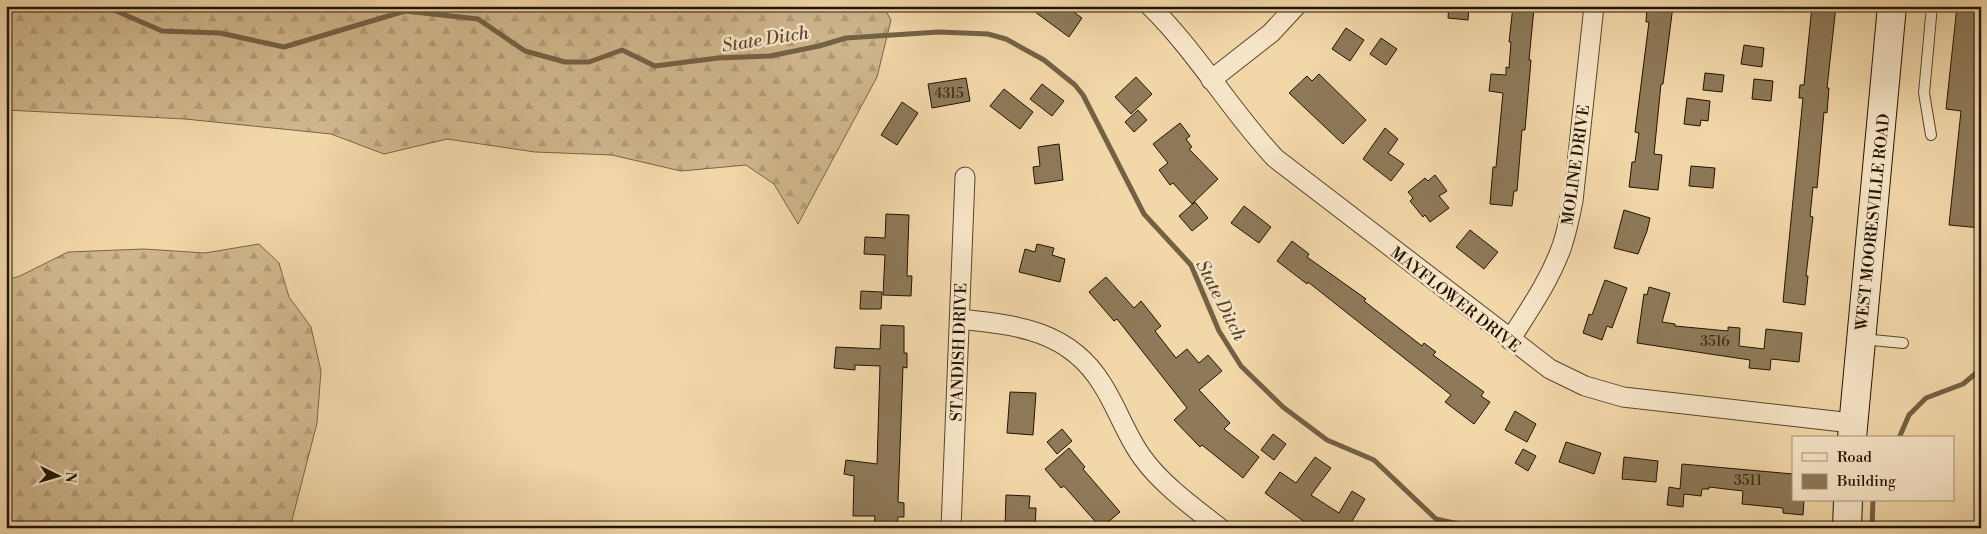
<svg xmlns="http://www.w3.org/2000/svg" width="1987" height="534" viewBox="0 0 1987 534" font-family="'Libre Bodoni',serif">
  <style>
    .forest { fill: url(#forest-firs); stroke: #786546 }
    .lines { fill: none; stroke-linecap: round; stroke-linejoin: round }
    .stream { stroke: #746144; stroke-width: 5 }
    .building { fill: #8e7958; stroke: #221401 }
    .service-casing { stroke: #56452b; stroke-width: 12 }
    .minor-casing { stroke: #56452b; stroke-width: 21 }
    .secondary-casing { stroke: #221401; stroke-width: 30 }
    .service { stroke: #f7e5c7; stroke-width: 10 }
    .minor { stroke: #f7e5c7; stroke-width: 19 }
    .secondary { stroke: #f7e5c7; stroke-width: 28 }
    .labels { text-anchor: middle; stroke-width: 5; stroke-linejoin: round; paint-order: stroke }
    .number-label { font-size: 14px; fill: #3d2d17 }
    .street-label { font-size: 16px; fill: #221401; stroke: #f7e5c7 }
    .water-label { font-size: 18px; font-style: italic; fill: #59482d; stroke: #f7e5c7 }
  </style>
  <defs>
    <pattern id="forest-firs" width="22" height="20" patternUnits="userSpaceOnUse" patternTransform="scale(1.25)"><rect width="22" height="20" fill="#cfb68c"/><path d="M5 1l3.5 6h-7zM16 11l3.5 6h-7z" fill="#b19c77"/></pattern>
  </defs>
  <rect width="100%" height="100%" fill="#f2d7a9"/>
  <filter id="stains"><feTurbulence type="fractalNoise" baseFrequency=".004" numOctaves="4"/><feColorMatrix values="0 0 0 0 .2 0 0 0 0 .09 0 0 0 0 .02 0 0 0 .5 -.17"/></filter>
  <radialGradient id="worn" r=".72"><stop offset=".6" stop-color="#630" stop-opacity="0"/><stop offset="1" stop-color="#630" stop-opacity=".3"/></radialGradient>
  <path class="forest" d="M6 6H883L891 20 877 77 798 224 774 184 746 165 681 171 612 155 535 152 447 139 384 154 331 134 185 119 6 110Z
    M259 244 279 263 289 297 311 327 321 371 317 423 290 528H6V280L20 276 68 252 144 249 205 253Z"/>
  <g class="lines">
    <path class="stream" d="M105 6 162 31 220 33 284 47 405 11 478 19 525 51 565 62H589L622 50 655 66 718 58 770 56 819 46 846 38 939 32 988 34 1006 39 1044 60 1075 85 1083 95 1144 214 1191 265 1219 331 1241 366 1283 407 1327 440 1374 460 1436 519 1467 526 1494 528
      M1899 438 1909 415 1926 398 1963 384 1981 369
      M1872 528 1873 500"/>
  </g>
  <path class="building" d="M1027 6H1065L1082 18 1069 37Z
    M1449 6H1469L1468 20 1448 18Z
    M1513 6 1534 8 1529 60H1531L1525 130H1522L1517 191H1514L1512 206 1490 204 1493 167H1496L1503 93 1489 91 1491 74 1506 75V67L1509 68 1511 42H1509Z
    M1650 6H1673L1663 84H1661L1654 154 1662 155 1658 190 1629 187 1632 162H1635L1639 133 1635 132 1649 22H1646L1647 8 1650 9Z
    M1812 6H1836L1827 88H1829L1827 113 1824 112 1817 188 1813 187 1810 216 1813 217 1806 276H1808L1805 305 1783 302 1803 98H1799L1800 85H1804Z
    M1957 6H1981V228L1949 225 1961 111 1946 109Z
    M1346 28 1364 40 1350 61 1332 49Z
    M1381 38 1397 49 1386 65 1370 54Z
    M1744 45 1764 48 1762 67 1741 64Z
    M1705 73 1724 75 1722 92 1703 90Z
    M1319 74 1366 120 1343 144 1289 93 1307 76 1312 81Z
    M1136 77 1152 94 1131 114 1115 97Z
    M966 78 970 101 932 108 928 84Z
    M1754 79 1773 81 1771 101 1752 99Z
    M1042 84 1064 101 1052 116 1030 99Z
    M1004 89 1033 112 1020 129 990 106Z
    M1687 98 1710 101 1708 121 1701 120 1700 126 1684 124Z
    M902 102 918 113 897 145 881 135Z
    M1138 110 1147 120 1134 132 1125 122Z
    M1180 123 1190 136 1186 139 1192 147 1189 149 1218 179 1192 204 1173 183 1170 185 1159 170 1168 163 1153 144Z
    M1385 128 1398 139 1388 153 1404 164 1391 181 1363 159Z
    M1059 144 1063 180 1035 184 1033 167 1040 166 1038 147Z
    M1691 166 1715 168 1713 188 1689 186Z
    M1435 175 1447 191 1439 196 1449 208 1430 222 1425 215 1423 217 1410 201 1413 198 1408 192 1425 178 1428 181Z
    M1195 202 1208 218 1192 231 1179 216Z
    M1244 206 1271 227 1259 243 1231 223Z
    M1624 210 1650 218 1647 231 1638 254 1614 248Z
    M886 214 909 215 907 276H912L911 296 883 295 885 255 864 254 865 237 885 238Z
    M1470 230 1498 252 1484 269 1456 247Z
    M1292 241 1309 254 1307 257 1366 299 1364 301 1422 346 1424 343 1436 352 1433 355 1484 392 1481 396 1490 402 1474 424 1445 402 1451 395 1308 282 1307 284 1277 261Z
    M1037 244 1054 248 1052 255 1065 259 1060 282 1019 272 1025 249 1035 252Z
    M1106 277 1134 308 1141 301 1161 326 1155 331 1176 358 1187 349 1199 363 1208 355 1222 371 1199 390 1230 423 1224 429 1259 457 1243 478 1202 445 1200 447 1174 420 1187 408 1117 319 1114 321 1089 292Z
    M1605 280 1627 288 1612 328 1607 326 1602 340 1583 333 1589 314 1592 315Z
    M1649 287 1670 293 1662 322 1675 324V326L1728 331V327L1740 328 1739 346 1764 349 1766 329 1802 333 1799 362 1771 359 1770 370 1749 368 1750 360 1637 343 1644 294 1647 295Z
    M861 291 882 292 881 309H860Z
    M881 325 904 326V353H907V368L903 367 898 502 904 503V517H898L897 526 874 525 875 516H853L854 476 844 474 846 460 877 464 880 366 855 365V370L834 368 836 347 880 349Z
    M1010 392 1036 393 1033 435 1007 433Z
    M1515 411 1536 424 1527 442 1505 430Z
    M1062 429 1072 441 1057 454 1047 442Z
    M1273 434 1286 444 1274 460 1261 450Z
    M1566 442 1601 453 1594 474 1559 462Z
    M1069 448 1085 467 1083 469 1120 512 1101 528 1064 486 1061 488 1045 469Z
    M1523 449 1536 456 1528 471 1515 463Z
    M1315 457 1331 468 1311 495 1339 513 1352 491 1365 499 1348 528H1313L1265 493 1280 472 1296 483Z
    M1624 457 1658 461 1656 482 1622 479Z
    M1682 464 1793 474V500H1804L1803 515 1783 513V508L1742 504 1743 491 1709 487V489H1702L1701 496 1684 494 1683 507 1667 505 1669 487 1680 489Z
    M1006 495 1030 496 1029 508H1036L1035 528H1005Z"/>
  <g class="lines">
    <defs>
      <path id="service" d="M1931 135 1924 93 1932 6
        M1862 339 1903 343"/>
      <path id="minor" d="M1150 6C1197 52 1230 110 1275 158L1550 369 1585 386 1623 397 1852 423
        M1211 80 1271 33 1296 6
        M960 319C1016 325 1069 330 1102 384 1117 407 1126 435 1142 457 1161 484 1194 508 1220 528
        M1510 340C1529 310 1550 280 1562 246 1567 231 1570 216 1573 201L1594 6
        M951 528 965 177"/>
      <path id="secondary" d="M1852 438 1892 6
        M1847 528 1848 500"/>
    </defs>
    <use href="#service" class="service-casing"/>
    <use href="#minor" class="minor-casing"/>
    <use href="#secondary" class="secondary-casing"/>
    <use href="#service" class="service"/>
    <use href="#minor" class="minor"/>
    <use href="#secondary" class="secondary"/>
  </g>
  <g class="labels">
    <g class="number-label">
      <text x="949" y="98">4315</text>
      <text x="1715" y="346">3516</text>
      <text x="1748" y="485">3511</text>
    </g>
    <g class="street-label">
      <text transform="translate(1575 165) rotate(-82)" y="6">MOLINE DRIVE</text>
      <text transform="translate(1872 222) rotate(-84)" y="6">WEST MOORESVILLE ROAD</text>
      <text transform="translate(1456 299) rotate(38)" y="6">MAYFLOWER DRIVE</text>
      <text transform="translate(958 352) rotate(-88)" y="6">STANDISH DRIVE</text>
    </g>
    <g class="water-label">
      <text transform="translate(765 39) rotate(-9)" y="6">State Ditch</text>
      <text transform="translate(1221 300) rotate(63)" y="6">State Ditch</text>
    </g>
  </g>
  <rect width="1987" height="534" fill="none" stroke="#f2d7a9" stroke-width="25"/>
  <rect x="8" y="8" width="1972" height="519" fill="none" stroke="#221401" stroke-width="2.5"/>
  <rect x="12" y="12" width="1962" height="509" fill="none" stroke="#221401"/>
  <rect x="1792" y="436" width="162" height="65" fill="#f7e5c7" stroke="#a29178"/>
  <rect x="1802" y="453" width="25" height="8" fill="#f7e5c7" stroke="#a29178"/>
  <text x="1837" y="462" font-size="15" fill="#221401">Road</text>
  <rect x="1802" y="474" width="25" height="15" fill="#8e7958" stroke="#a29178"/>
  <text x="1837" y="486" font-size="15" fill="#221401">Building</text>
  <g transform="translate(58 476) rotate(95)" stroke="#f7e5c7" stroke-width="4" paint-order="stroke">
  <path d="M0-4L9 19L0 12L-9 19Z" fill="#221401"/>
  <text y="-8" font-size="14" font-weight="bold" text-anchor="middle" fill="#221401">N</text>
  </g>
  <rect width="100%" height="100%" filter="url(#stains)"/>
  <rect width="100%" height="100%" fill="url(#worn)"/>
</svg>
